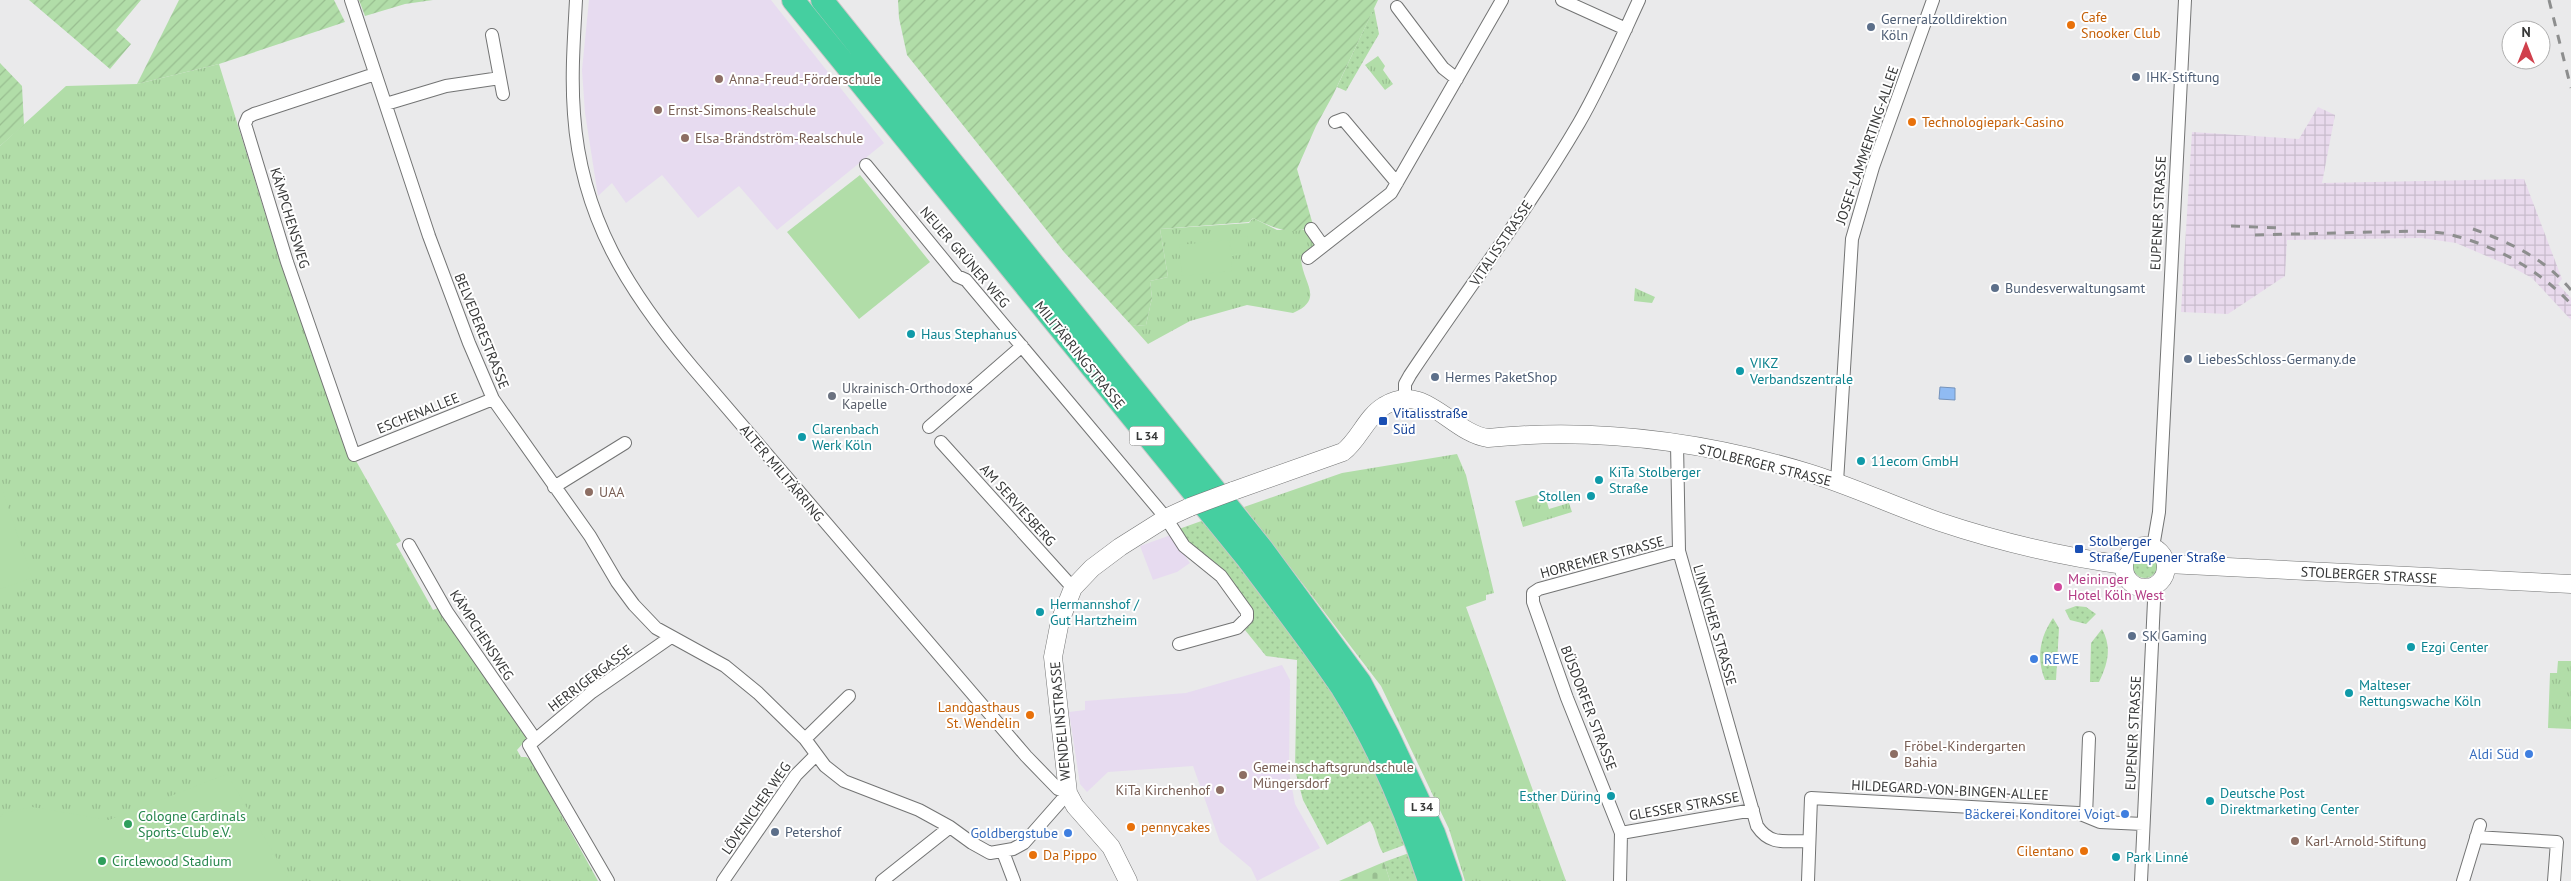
<svg xmlns="http://www.w3.org/2000/svg" width="2571" height="881" viewBox="0 0 2571 881" font-family="'PT Sans',sans-serif">
  <style>
    .industrial { fill: url(#industrial-grid) }
    .education { fill: #e7dbf0 }
    .grass { fill: url(#grass-dots) }
    .cemetery { fill: url(#cemetery-stones) }
    .park { fill: url(#park-tufts) }
    .garden { fill: url(#garden-furrows) }
    .pitch { fill: #b1dda8 }
    .water { fill: #90bbf3; stroke: #7593bb }
    .lines { fill: none; stroke-linecap: round; stroke-linejoin: round }
    .street-casing { stroke: #737474; stroke-width: 14 }
    .secondary-casing { stroke: #737474; stroke-width: 19 }
    .highway-casing { stroke: #c7c7c7; stroke-width: 24 }
    .street { stroke: #fff; stroke-width: 12 }
    .secondary { stroke: #fff; stroke-width: 18 }
    .highway { stroke: #45cfa0; stroke-width: 22 }
    .rail { stroke: #8d8e8e; stroke-width: 3; stroke-dasharray: 9 9; stroke-linecap: butt }
    .secondary-bridge-casing { stroke: #737474; stroke-width: 19; stroke-linecap: butt }
    .secondary-bridge { stroke: #fff; stroke-width: 18 }
    .food-dot { fill: #e8710a; stroke: #fff; stroke-width: 2 }
    .service-dot { fill: #5c6f8a; stroke: #fff; stroke-width: 2 }
    .education-dot { fill: #8d6e63; stroke: #fff; stroke-width: 2 }
    .culture-dot { fill: #0f9aa8; stroke: #fff; stroke-width: 2 }
    .worship-dot { fill: #6b7280; stroke: #fff; stroke-width: 2 }
    .transit-dot { fill: #1a4fb4; stroke: #fff; stroke-width: 2 }
    .hotel-dot { fill: #d1479c; stroke: #fff; stroke-width: 2 }
    .shop-dot { fill: #3f7fe0; stroke: #fff; stroke-width: 2 }
    .leisure-dot { fill: #2e9e5b; stroke: #fff; stroke-width: 2 }
    .labels { text-anchor: middle; stroke-width: 4; stroke-linejoin: round; paint-order: stroke }
    .shield { fill: #fff; stroke: #727373; stroke-width: 1 }
    .shield-label { font-size: 12px; font-weight: bold; fill: #363737 }
    .food-label { font-size: 14px; fill: #c56008; stroke: #fff; text-anchor: start }
    .service-label { font-size: 14px; fill: #4e5e75; stroke: #fff; text-anchor: start }
    .education-label { font-size: 14px; fill: #785e54; stroke: #fff; text-anchor: start }
    .street-label { font-size: 14px; fill: #363737; stroke: #fff }
    .culture-label { font-size: 14px; fill: #0d838f; stroke: #fff; text-anchor: start }
    .worship-label { font-size: 14px; fill: #5b616d; stroke: #fff; text-anchor: start }
    .transit-label { font-size: 14px; fill: #164399; stroke: #fff; text-anchor: start }
    .hotel-label { font-size: 14px; fill: #b23c85; stroke: #fff; text-anchor: start }
    .shop-label { font-size: 14px; fill: #366cbe; stroke: #fff; text-anchor: end }
    .leisure-label { font-size: 14px; fill: #27864d; stroke: #fff; text-anchor: start }
  </style>
  <defs>
    <pattern id="industrial-grid" width="8" height="8" patternUnits="userSpaceOnUse" patternTransform="scale(1.25)"><rect width="8" height="8" fill="#e9daed"/><path d="M0 4h8M4 0v8" fill="none" stroke="#c8bccc"/></pattern>
    <pattern id="grass-dots" width="8" height="8" patternUnits="userSpaceOnUse" patternTransform="scale(1.25)"><rect width="8" height="8" fill="#b1dda8"/><path d="M2 2h.1M6 6h.1" fill="none" stroke="#99be91" stroke-width="1.8" stroke-linecap="round"/></pattern>
    <pattern id="cemetery-stones" width="16" height="16" patternUnits="userSpaceOnUse" patternTransform="scale(1.25)"><rect width="16" height="16" fill="#b1dda8"/><path d="M2 7V4a2 2 0 0 1 4 0v3zM10 15v-3a2 2 0 0 1 4 0v3z" fill="#99be91"/></pattern>
    <pattern id="park-tufts" width="24" height="20" patternUnits="userSpaceOnUse" patternTransform="scale(1.25)"><rect width="24" height="20" fill="#b1dda8"/><path d="M3 7l-1-3M5 7V3M7 7l1-3M15 17l-1-3M17 17v-4M19 17l1-3" fill="none" stroke="#99be91"/></pattern>
    <pattern id="garden-furrows" width="10" height="10" patternUnits="userSpaceOnUse" patternTransform="scale(1.25)"><rect width="10" height="10" fill="#b1dda8"/><path d="M-1 1l2-2M0 10L10 0M9 11l2-2" fill="none" stroke="#99be91"/></pattern>
  </defs>
  <rect width="100%" height="100%" fill="#eaeaeb"/>
  <path class="industrial" d="M2318 107 2335 115 2322 183 2524 179 2562 279 2558 284 2571 298V320L2532 278 2510 266 2456 243 2422 238 2287 240 2285 276 2228 314 2181 312 2192 132 2299 139Z"/>
  <path class="education" d="M589 0H771L884 143 777 230 739 186 698 218 662 175 626 203 612 183 598 196 585 113 582 70Z
    M1171 535 1190 563 1177 572 1153 580 1140 546Z
    M1282 665 1290 680 1289 772 1295 804 1320 848 1257 881 1251 868 1220 842 1193 766 1108 772 1087 792 1080 784 1069 712 1085 710V701L1186 693Z"/>
  <path class="grass" d="M1374 8 1379 34 1346 91 1337 87Z
    M1207 519 1337 696 1374 765 1407 844 1383 853C1376 842 1377 831 1370 821L1327 845 1303 800 1295 770 1297 660 1266 656 1245 630C1252 623 1255 620 1251 611L1188 543 1179 529Z
    M2133 566a12 12 0 1 1 24 0a12 12 0 1 1-24 0Z
    M2076 606 2086 607 2096 614 2086 624 2070 620 2065 610Z
    M2053 618 2059 628 2056 680H2045C2036 658 2040 637 2053 618Z
    M2102 629C2112 647 2108 664 2099 682H2090L2091 643Z
    M1409 853 1419 881H1390L1384 862Z"/>
  <path class="cemetery" d="M1384 862 1390 881H1339Z"/>
  <path class="park" d="M1378 56 1385 66 1383 70 1393 84 1385 90 1365 65Z
    M219 64 281 265 346 443 401 541 396 544 433 610 441 607 526 734V740L517 750 521 757H526L531 760 598 881H0V146L66 86 137 84Z
    M1253 218 1277 230H1306L1315 242 1314 250 1301 259C1303 284 1325 299 1293 313L1247 305 1190 321 1148 344 1132 326 1146 325 1152 298 1150 281 1168 277 1160 229 1249 223Z
    M1635 288 1655 297 1652 303 1634 301Z
    M1457 454 1466 475 1494 593 1486 595V600L1466 607 1566 881H1465L1449 829 1381 686 1244 507 1342 473Z
    M1544 493 1549 509 1569 503 1572 512 1523 527 1515 501Z
    M2558 661H2571V729L2548 728 2550 673H2557Z"/>
  <path class="garden" d="M29 0H141L116 30 131 44 110 69Z
    M179 0H334L345 22 219 64 137 84Z
    M359 0H433L405 4 365 16Z
    M898 0H1378L1333 95 1316 126 1297 169 1313 225C1293 238 1272 227 1253 218L1249 222 1160 229 1168 277 1150 281 1152 298 1146 325 1132 326 1064 252 907 55 899 18Z
    M0 63 22 86 24 125 0 146Z"/>
  <path class="pitch" d="M860 175 930 262 859 319 787 232Z
    M1247 236 1249 254 1232 256 1230 238Z
    M1229 240 1232 271 1182 276 1179 245Z
    M0 483 32 578 0 589Z
    M227 774 290 881H0V818L3 813 32 807 109 820Z"/>
  <path class="water" d="M1940 387 1955 388V400L1939 399Z"/>
  <g class="lines">
    <defs>
      <path id="street" d="M351 0 429 236 469 343 493 399 590 536 617 582 634 605 656 628 725 666 758 693 805 739 825 766 844 781 919 810 950 827 972 843 990 853 1013 849 1024 843 1068 793 1058 789 1026 756 693 368C628 291 581 217 574 114 571 76 574 38 576 0
        M1562 0 1626 29
        M1397 7 1443 68 1457 79
        M492 35 503 94
        M375 74 254 114 248 117 245 124 287 262 354 455 493 399
        M386 104 446 86 500 78
        M1335 122 1343 119 1397 183
        M866 165 957 276 966 280 1166 518 1184 546 1221 576 1247 612V618L1237 628 1179 644
        M1311 229 1323 246
        M1308 258 1391 193 1502 0
        M1405 398V384L1410 375C1466 291 1528 210 1579 123 1602 83 1620 41 1639 0
        M929 427 1022 346
        M941 442 1073 588
        M1677 444 1679 551 1757 826C1771 847 1787 840 1809 841
        M1837 482 1852 239 1873 167 1933 0
        M554 487 625 443
        M409 545 447 612 535 739
        M2153 547 2159 512 2185 0
        M805 739 849 696
        M2086 816 2089 738
        M1621 833 1753 810
        M2476 837 2557 842 2554 881
        M1003 852 1014 881
        M608 881 529 745 592 692 671 637
        M723 881 796 775 816 755
        M882 881 950 827
        M1620 881 1621 833 1567 698 1533 602V593L1539 589 1679 551
        M1808 881 1811 798 2078 813 2100 822 2143 824
        M2141 881 2154 601 2152 586
        M2463 881 2480 825"/>
      <path id="secondary" d="M1233 491 1343 452C1359 440 1366 417 1384 406 1424 380 1451 433 1488 438 1595 427 1706 442 1809 473 1854 487 1896 507 1940 522 2003 543 2058 556 2124 565
        M2124 567a21 21 0 1 1 42 0a21 21 0 1 1-42 0Z
        M2167 564 2571 584
        M1128 881 1111 847 1075 806 1068 793 1053 657 1060 621 1073 588 1092 568 1120 547 1166 518 1190 507"/>
      <path id="highway" d="M793 0 1246 557C1278 600 1312 643 1342 688 1380 748 1407 814 1429 881
        M822 0 1263 550 1360 682 1388 735 1434 833 1451 881"/>
    </defs>
    <use href="#street" class="street-casing"/>
    <use href="#secondary" class="secondary-casing"/>
    <use href="#highway" class="highway-casing"/>
    <use href="#street" class="street"/>
    <use href="#secondary" class="secondary"/>
    <use href="#highway" class="highway"/>
    <path class="rail" d="M2549 0 2571 88
      M2231 226 2279 228
      M2473 229C2511 243 2544 258 2571 290
      M2255 235C2295 234 2335 233 2376 232 2400 232 2428 229 2452 235 2498 247 2538 269 2571 304"/>
    <defs>
      <path id="secondary-bridge" d="M1190 507 1233 491"/>
    </defs>
    <use href="#secondary-bridge" class="secondary-bridge-casing"/>
    <use href="#secondary-bridge" class="secondary-bridge"/>
  </g>
  <g class="food-dot">
    <circle cx="2071" cy="25" r="5"/>
    <circle cx="1912" cy="122" r="5"/>
    <circle cx="1030" cy="715" r="5"/>
    <circle cx="1131" cy="827" r="5"/>
    <circle cx="2084" cy="851" r="5"/>
    <circle cx="1033" cy="855" r="5"/>
  </g>
  <g class="service-dot">
    <circle cx="1871" cy="27" r="5"/>
    <circle cx="2136" cy="77" r="5"/>
    <circle cx="1995" cy="288" r="5"/>
    <circle cx="2188" cy="359" r="5"/>
    <circle cx="1435" cy="377" r="5"/>
    <circle cx="2132" cy="636" r="5"/>
    <circle cx="775" cy="832" r="5"/>
  </g>
  <g class="education-dot">
    <circle cx="719" cy="79" r="5"/>
    <circle cx="658" cy="110" r="5"/>
    <circle cx="685" cy="138" r="5"/>
    <circle cx="589" cy="492" r="5"/>
    <circle cx="1894" cy="754" r="5"/>
    <circle cx="1243" cy="775" r="5"/>
    <circle cx="1220" cy="790" r="5"/>
    <circle cx="2295" cy="841" r="5"/>
  </g>
  <g class="culture-dot">
    <circle cx="911" cy="334" r="5"/>
    <circle cx="1740" cy="371" r="5"/>
    <circle cx="802" cy="437" r="5"/>
    <circle cx="1861" cy="461" r="5"/>
    <circle cx="1599" cy="480" r="5"/>
    <circle cx="1591" cy="496" r="5"/>
    <circle cx="1040" cy="612" r="5"/>
    <circle cx="2411" cy="647" r="5"/>
    <circle cx="2349" cy="693" r="5"/>
    <circle cx="1611" cy="796" r="5"/>
    <circle cx="2210" cy="801" r="5"/>
    <circle cx="2116" cy="857" r="5"/>
  </g>
  <circle class="worship-dot" cx="832" cy="396" r="5"/>
  <g class="transit-dot">
    <rect x="1378" y="416" width="10" height="10" rx="2.5"/>
    <rect x="2074" y="544" width="10" height="10" rx="2.5"/>
  </g>
  <circle class="hotel-dot" cx="2058" cy="587" r="5"/>
  <g class="shop-dot">
    <circle cx="2034" cy="659" r="5"/>
    <circle cx="2529" cy="754" r="5"/>
    <circle cx="2125" cy="814" r="5"/>
    <circle cx="1068" cy="833" r="5"/>
  </g>
  <g class="leisure-dot">
    <circle cx="128" cy="824" r="5"/>
    <circle cx="102" cy="861" r="5"/>
  </g>
  <g class="labels">
    <g class="shield">
      <rect x="1129.5" y="426.5" width="35" height="19" rx="4"/>
      <rect x="1404.5" y="797.5" width="35" height="19" rx="4"/>
    </g>
    <g class="shield-label">
      <text x="1147" y="440">L 34</text>
      <text x="1422" y="811">L 34</text>
    </g>
    <g class="food-label">
      <text x="2081" y="22">Cafe<tspan x="2081" dy="16">Snooker Club</tspan></text>
      <text x="1922" y="127">Technologiepark-Casino</text>
      <text x="1020" y="712" text-anchor="end">Landgasthaus<tspan x="1020" dy="16">St. Wendelin</tspan></text>
      <text x="1141" y="832">pennycakes</text>
      <text x="2074" y="856" text-anchor="end">Cilentano</text>
      <text x="1043" y="860">Da Pippo</text>
    </g>
    <g class="service-label">
      <text x="1881" y="24">Gerneralzolldirektion<tspan x="1881" dy="16">Köln</tspan></text>
      <text x="2146" y="82">IHK-Stiftung</text>
      <text x="2005" y="293">Bundesverwaltungsamt</text>
      <text x="2198" y="364">LiebesSchloss-Germany.de</text>
      <text x="1445" y="382">Hermes PaketShop</text>
      <text x="2142" y="641">SK Gaming</text>
      <text x="785" y="837">Petershof</text>
    </g>
    <g class="education-label">
      <text x="729" y="84">Anna-Freud-Förderschule</text>
      <text x="668" y="115">Ernst-Simons-Realschule</text>
      <text x="695" y="143">Elsa-Brändström-Realschule</text>
      <text x="599" y="497">UAA</text>
      <text x="1904" y="751">Fröbel-Kindergarten<tspan x="1904" dy="16">Bahia</tspan></text>
      <text x="1253" y="772">Gemeinschaftsgrundschule<tspan x="1253" dy="16">Müngersdorf</tspan></text>
      <text x="1210" y="795" text-anchor="end">KiTa Kirchenhof</text>
      <text x="2305" y="846">Karl-Arnold-Stiftung</text>
    </g>
    <g class="street-label">
      <text transform="translate(1867 145) rotate(-71)" y="5">JOSEF-LAMMERTING-ALLEE</text>
      <text transform="translate(2158 213) rotate(-87)" y="5">EUPENER STRASSE</text>
      <text transform="translate(290 218) rotate(73)" y="5">KÄMPCHENSWEG</text>
      <text transform="translate(1501 243) rotate(-56)" y="5">VITALISSTRASSE</text>
      <text transform="translate(965 257) rotate(49)" y="5">NEUER GRÜNER WEG</text>
      <text transform="translate(482 331) rotate(68)" y="5">BELVEDERESTRASSE</text>
      <text transform="translate(1080 355) rotate(51)" y="5">MILITÄRRINGSTRASSE</text>
      <text transform="translate(418 413) rotate(-22)" y="5">ESCHENALLEE</text>
      <text transform="translate(1765 465) rotate(14)" y="5">STOLBERGER STRASSE</text>
      <text transform="translate(782 473) rotate(50)" y="5">ALTER MILITÄRRING</text>
      <text transform="translate(1018 505) rotate(48)" y="5">AM SERVIESBERG</text>
      <text transform="translate(1602 557) rotate(-15)" y="5">HORREMER STRASSE</text>
      <text transform="translate(2369 575) rotate(3)" y="5">STOLBERGER STRASSE</text>
      <text transform="translate(1715 625) rotate(74)" y="5">LINNICHER STRASSE</text>
      <text transform="translate(482 635) rotate(57)" y="5">KÄMPCHENSWEG</text>
      <text transform="translate(590 678) rotate(-37)" y="5">HERRIGERGASSE</text>
      <text transform="translate(1589 708) rotate(69)" y="5">BÜSDORFER STRASSE</text>
      <text transform="translate(1060 721) rotate(-95)" y="5">WENDELINSTRASSE</text>
      <text transform="translate(2133 733) rotate(-87)" y="5">EUPENER STRASSE</text>
      <text transform="translate(1950 790) rotate(3)" y="5">HILDEGARD-VON-BINGEN-ALLEE</text>
      <text transform="translate(1684 806) rotate(-10)" y="5">GLESSER STRASSE</text>
      <text transform="translate(756 808) rotate(-55)" y="5">LÖVENICHER WEG</text>
    </g>
    <g class="culture-label">
      <text x="921" y="339">Haus Stephanus</text>
      <text x="1750" y="368">VIKZ<tspan x="1750" dy="16">Verbandszentrale</tspan></text>
      <text x="812" y="434">Clarenbach<tspan x="812" dy="16">Werk Köln</tspan></text>
      <text x="1871" y="466">11ecom GmbH</text>
      <text x="1609" y="477">KiTa Stolberger<tspan x="1609" dy="16">Straße</tspan></text>
      <text x="1581" y="501" text-anchor="end">Stollen</text>
      <text x="1050" y="609">Hermannshof /<tspan x="1050" dy="16">Gut Hartzheim</tspan></text>
      <text x="2421" y="652">Ezgi Center</text>
      <text x="2359" y="690">Malteser<tspan x="2359" dy="16">Rettungswache Köln</tspan></text>
      <text x="2220" y="798">Deutsche Post<tspan x="2220" dy="16">Direktmarketing Center</tspan></text>
      <text x="1601" y="801" text-anchor="end">Esther Düring</text>
      <text x="2126" y="862">Park Linné</text>
    </g>
    <g class="worship-label">
      <text x="842" y="393">Ukrainisch-Orthodoxe<tspan x="842" dy="16">Kapelle</tspan></text>
    </g>
    <g class="transit-label">
      <text x="1393" y="418">Vitalisstraße<tspan x="1393" dy="16">Süd</tspan></text>
      <text x="2089" y="546">Stolberger<tspan x="2089" dy="16">Straße/Eupener Straße</tspan></text>
    </g>
    <g class="hotel-label">
      <text x="2068" y="584">Meininger<tspan x="2068" dy="16">Hotel Köln West</tspan></text>
    </g>
    <g class="shop-label">
      <text x="2044" y="664" text-anchor="start">REWE</text>
      <text x="2519" y="759">Aldi Süd</text>
      <text x="2115" y="819">Bäckerei Konditorei Voigt</text>
      <text x="1058" y="838">Goldbergstube</text>
    </g>
    <g class="leisure-label">
      <text x="138" y="821">Cologne Cardinals<tspan x="138" dy="16">Sports-Club e.V.</tspan></text>
      <text x="112" y="866">Circlewood Stadium</text>
    </g>
  </g>
  <g transform="translate(2526 45)"><circle r="24" fill="#ffffff" stroke="#afafaf"/>
  <path d="M0-4L9 19L0 12L-9 19Z" fill="#d0404c"/>
  <text y="-8" font-size="14" font-weight="bold" text-anchor="middle" fill="#363737">N</text>
  </g>
</svg>
